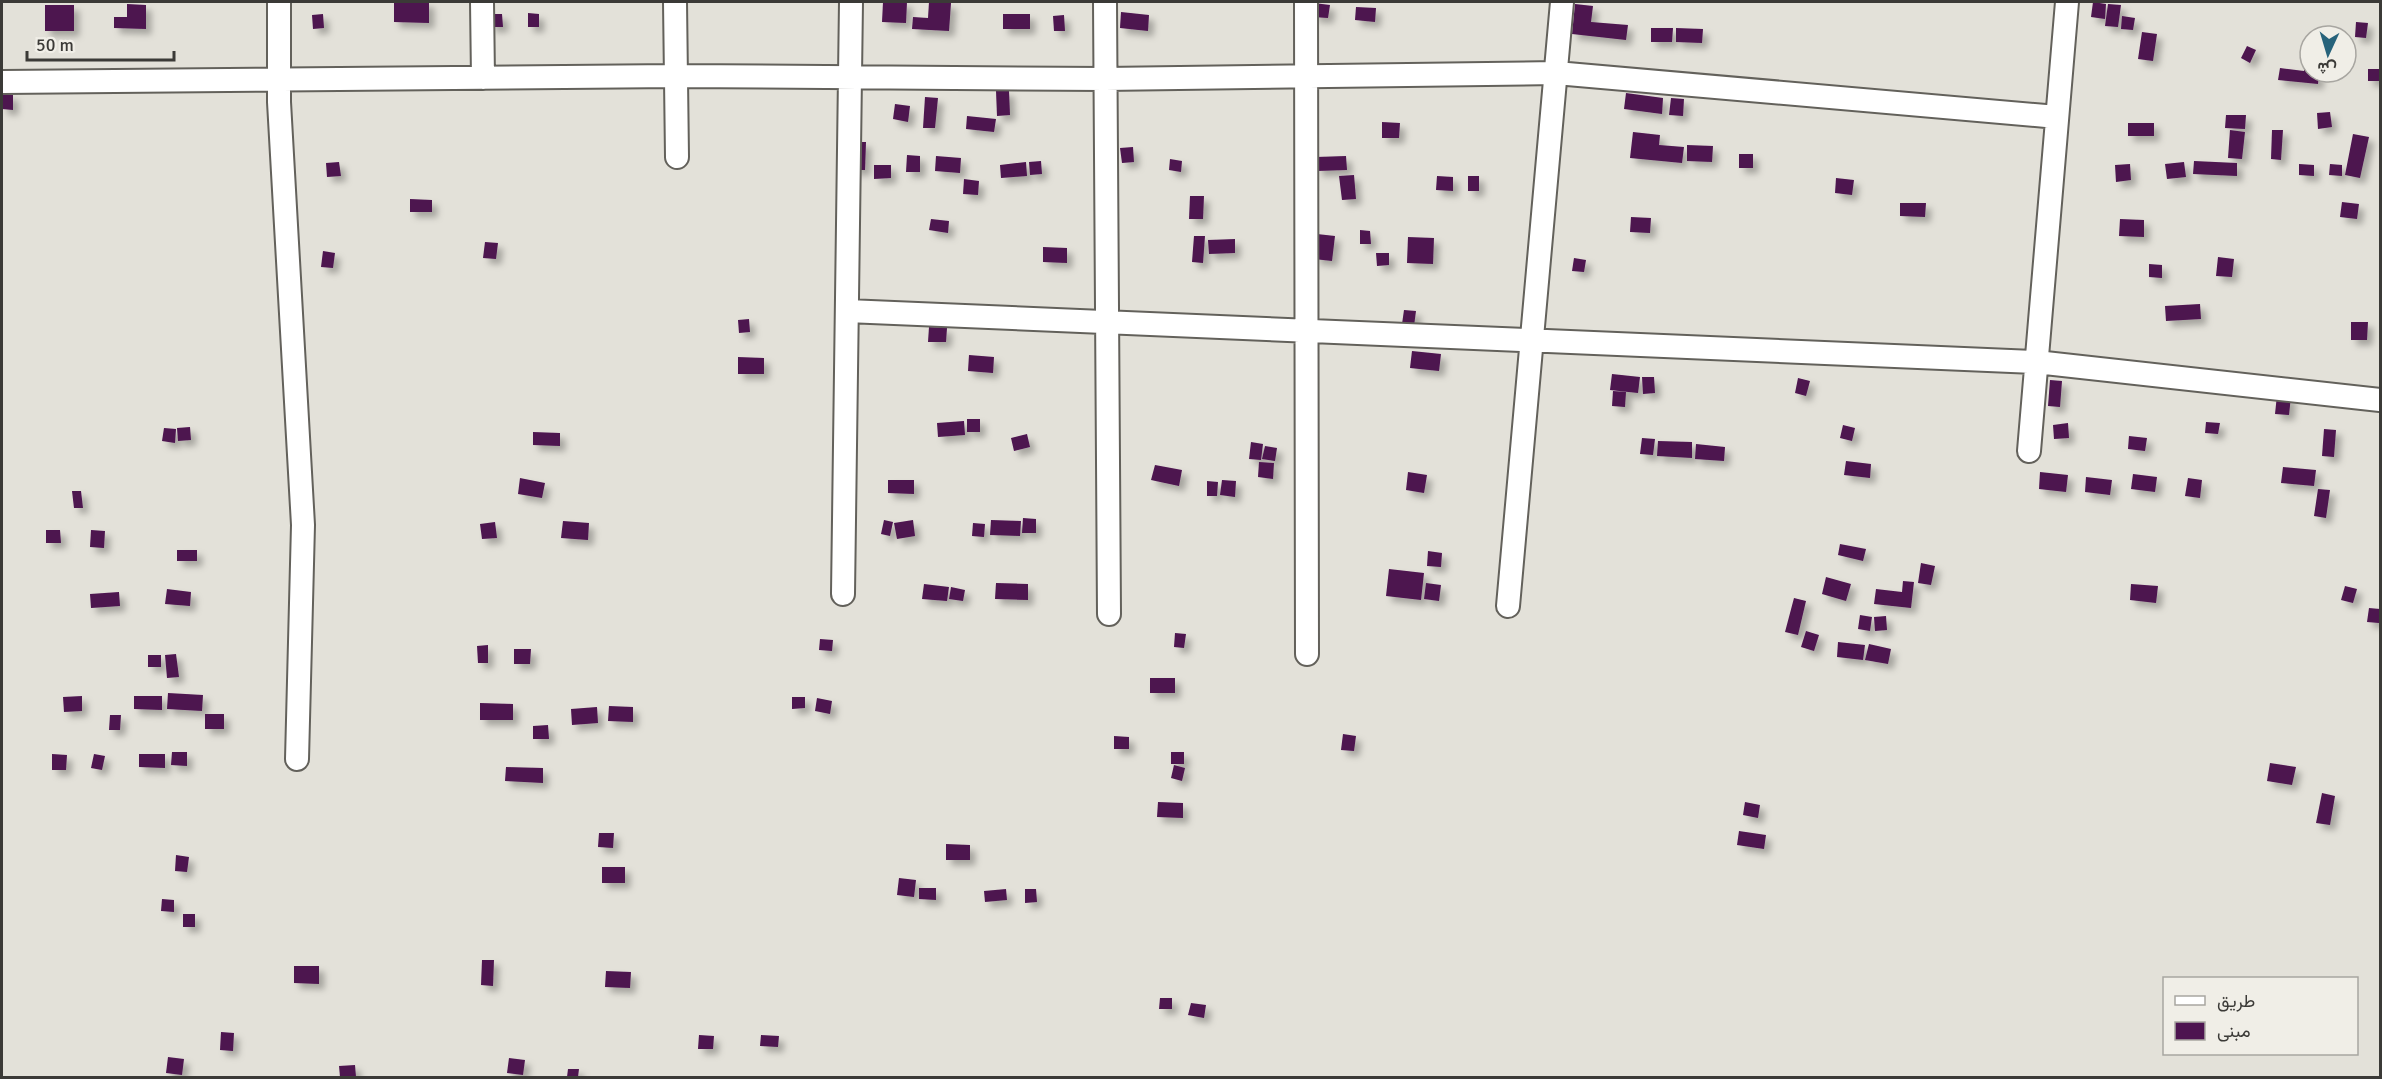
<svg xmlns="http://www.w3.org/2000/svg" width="2382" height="1079" viewBox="0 0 2382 1079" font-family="Signika,Vazirmatn,sans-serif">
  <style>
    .building { fill: #4d1450; filter: url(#shadow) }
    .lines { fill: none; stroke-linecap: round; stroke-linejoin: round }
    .minor-casing { stroke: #63615b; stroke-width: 26 }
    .minor { stroke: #fff; stroke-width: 22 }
  </style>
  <defs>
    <filter id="shadow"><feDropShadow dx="5.5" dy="5.5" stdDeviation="3" flood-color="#0004"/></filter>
  </defs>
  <rect width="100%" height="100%" fill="#e3e1d9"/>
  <path class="building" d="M394 2H429V23L394 22Z
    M883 2H907L906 23 882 22Z
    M929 2 951 3 949 31 912 29 913 17 928 18Z
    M2093 2 2106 4 2105 19 2091 17Z
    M1314 3 1330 5 1328 18 1313 17Z
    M127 4 146 5V29L114 28V17H127Z
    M1575 4 1593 6 1591 22 1628 25 1626 40 1572 34Z
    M2108 4 2121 5 2118 27 2105 26Z
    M45 5H74V31H45Z
    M1356 7 1376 8 1375 22 1355 20Z
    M1121 12 1149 15 1148 31 1120 28Z
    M528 13 539 14V27H528Z
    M323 14 324 28 313 29 312 15Z
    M489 14H502L503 27H490Z
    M1003 14H1030V29H1003Z
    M1064 15 1065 31H1054L1053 16Z
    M2122 16 2135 18 2133 30 2121 29Z
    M2356 22 2368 23 2366 38 2355 37Z
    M1651 28H1673L1672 42H1651Z
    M1676 28 1703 29 1702 43 1676 42Z
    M2142 32 2157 34 2153 61 2138 59Z
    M2247 46 2256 50 2250 63 2241 58Z
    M2305 54 2310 55V72H2319L2318 84 2278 80 2280 68 2304 71Z
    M2368 69H2380V81H2368Z
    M996 91H1009L1010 115 997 116Z
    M1626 93 1663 98 1662 114 1624 109Z
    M2 94 13 95V110L2 109Z
    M925 97 938 98 935 128H923Z
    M1671 98 1684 99 1683 116 1669 115Z
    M895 104 910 106 908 122 893 119Z
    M2330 112 2332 127 2318 129 2317 113Z
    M2226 115H2246L2245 129 2225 128Z
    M967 116 996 119 994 132 966 129Z
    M1382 122 1400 123 1399 138H1382Z
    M2128 123H2154V136H2128Z
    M2230 130 2245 132 2242 159 2228 158Z
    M2272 130H2283L2281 160 2271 159Z
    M1633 132 1660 135 1659 145 1684 147 1682 163 1630 158Z
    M2353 134 2369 137 2360 178 2345 175Z
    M853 142H866L865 170H852Z
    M1687 145 1713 146 1712 162 1687 161Z
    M1133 147 1134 162 1122 163 1120 148Z
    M1739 154H1753V168H1739Z
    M907 155 920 156V172H906Z
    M936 156 961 158 960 173 935 171Z
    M1346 156 1347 170 1317 171 1316 157Z
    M1170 159 1182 161 1181 172 1169 170Z
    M1041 161 1042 174 1030 175 1029 162Z
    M2194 161 2237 163V176L2193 174Z
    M339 162 341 176 327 177 326 163Z
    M1026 162 1027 176 1001 178 1000 165Z
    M2184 162 2186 177 2167 179 2165 164Z
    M2130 164 2131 180 2116 182 2115 165Z
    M2299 164 2314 165V176L2299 175Z
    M2330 164 2342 165V176L2329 175Z
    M874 165H891V178L874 179Z
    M1354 175 1356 199 1342 200 1339 176Z
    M1437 176 1453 177V191L1436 190Z
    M1468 176H1479V191H1468Z
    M1836 178 1854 180 1852 195 1835 193Z
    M964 179 979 181 978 195 963 194Z
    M1190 196H1204L1203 219H1189Z
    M410 199 432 200V212H410Z
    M2342 202 2359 204 2357 219 2340 217Z
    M1900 203H1926L1925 217 1900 216Z
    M1631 217 1651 218 1650 233 1630 232Z
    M931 219 949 221 948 233 929 230Z
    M2120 219 2144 220V237L2119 236Z
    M1360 230 1370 231 1371 244H1360Z
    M1317 234 1335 236 1332 261 1314 259Z
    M1194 236H1205L1203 263 1192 262Z
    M1408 237 1434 238 1433 264 1407 263Z
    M1235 239V253L1209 254 1208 240Z
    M485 242 498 243 496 259 483 258Z
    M1043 247 1067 248V263L1043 262Z
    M323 251 335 253 333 268 321 267Z
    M1376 253H1389V265L1377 266Z
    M2218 257 2234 259 2232 277 2216 276Z
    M1574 258 1586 260 1584 272 1572 271Z
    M2149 264 2162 265V278L2149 277Z
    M2200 304 2201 319 2166 321 2165 306Z
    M1404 310 1416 311 1414 326 1402 324Z
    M749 319 750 332 739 333 738 320Z
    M2351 322H2368L2367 340H2351Z
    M929 327 947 328 946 342H928Z
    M1412 351 1441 354 1439 371 1410 368Z
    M969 355 994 357 993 373 968 371Z
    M738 357 764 358V374H738Z
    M1612 374 1640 377 1638 393 1610 390Z
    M1642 377H1654L1655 393 1643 394Z
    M1798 378 1810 381 1806 396 1795 393Z
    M2050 380 2062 381 2060 407 2048 406Z
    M1613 391 1626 392 1625 407 1612 406Z
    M2277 395 2291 396 2289 415 2275 414Z
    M967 419H980V432H967Z
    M964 421 965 435 938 437 937 423Z
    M2206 422 2220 423 2218 434 2205 433Z
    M2068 423 2069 438 2054 439 2053 425Z
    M1843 425 1855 428 1852 441 1840 438Z
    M190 427 191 440 178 441 177 428Z
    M164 428 176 429 175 443 162 441Z
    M2324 429 2336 430 2334 457 2322 456Z
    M533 432 560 433V446L533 445Z
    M1027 434 1030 447 1014 451 1011 438Z
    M2129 436 2147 438 2145 451 2128 449Z
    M1642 438 1655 439 1653 455 1640 454Z
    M1658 441 1692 442V458L1657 456Z
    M1251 442 1263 444 1261 460 1249 459Z
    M1696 444 1725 447 1724 461 1695 459Z
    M1265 446 1277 448 1275 461 1262 459Z
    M1846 461 1871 464 1870 478 1844 475Z
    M1259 462 1274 463 1273 479 1258 477Z
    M1155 465 1182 470 1179 486 1151 480Z
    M2283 467 2316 470 2314 486 2281 483Z
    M1408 472 1427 475 1424 493 1406 490Z
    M2040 472 2068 475 2066 492 2039 489Z
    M2133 474 2157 477 2155 492 2131 489Z
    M2086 477 2112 480 2110 495 2085 492Z
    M520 478 545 483 542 498 518 494Z
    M2188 478 2202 480 2200 498 2185 496Z
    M888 480H914V494L888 493Z
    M1222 480 1236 481 1235 497 1220 495Z
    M1207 481 1218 482 1217 496H1207Z
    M2318 489 2330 490 2326 518 2314 516Z
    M72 491H81L83 508H74Z
    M1023 518 1036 519V533H1022Z
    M884 520 893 522 890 536 881 534Z
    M913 520 915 536 897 539 894 523Z
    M991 520 1021 521 1020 536 990 535Z
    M563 521 589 523 588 540 561 538Z
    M495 522 497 538 482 539 480 524Z
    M973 523 985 524 984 537 972 536Z
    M46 530H60L61 543H46Z
    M91 530 105 531 104 548 90 547Z
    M1840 544 1866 549 1863 561 1838 555Z
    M177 550H197V561H177Z
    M1428 551 1442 553 1441 567 1427 566Z
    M1921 563 1935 566 1931 585 1918 583Z
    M1389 569 1424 573 1421 600 1386 596Z
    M1826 577 1851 584 1846 601 1822 594Z
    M1903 581 1914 582 1911 608 1874 604 1876 589 1902 592Z
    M996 583 1028 584V600L995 599Z
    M1426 583 1441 585 1439 601 1424 599Z
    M924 584 949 587 947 601 922 599Z
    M2131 584 2158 586 2156 603 2130 600Z
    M2345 586 2357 589 2353 603 2341 600Z
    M951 587 965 590 963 601 949 599Z
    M167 589 191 592 190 606 165 604Z
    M119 592 120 606 91 608 90 594Z
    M1794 598 1806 601 1798 635 1785 632Z
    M2369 608 2380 609 2379 623 2367 622Z
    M1860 615 1872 617 1870 631 1858 629Z
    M1886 616 1887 630 1875 631 1874 617Z
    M1806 631 1819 635 1814 651 1801 647Z
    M1175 633 1186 634 1184 648 1174 647Z
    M820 639 833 640 832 651 819 650Z
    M1838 642 1865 645 1863 660 1837 657Z
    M1869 644 1891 649 1888 664 1865 660Z
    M488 645V663H478L477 646Z
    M514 649H531L530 664H514Z
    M176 654 179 677 167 678 165 655Z
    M148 655H161V667H148Z
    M1150 678H1175V693H1150Z
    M168 693 203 695 202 711 167 709Z
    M82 696V711L64 712 63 697Z
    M134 696H162V710L134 709Z
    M792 697H805V708L792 709Z
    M817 698 832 701 830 714 815 711Z
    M480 703 513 704V720H480Z
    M609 706 633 707V722L608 721Z
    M597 707 598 723 572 725 571 709Z
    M205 714H224V729H205Z
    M110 715H121L120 730H109Z
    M548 725 549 739H533V726Z
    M1343 734 1356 736 1354 751 1341 750Z
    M1114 736 1129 737V749H1114Z
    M172 752H187V766L171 765Z
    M1171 752H1184V764H1171Z
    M52 754 67 755 66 770H52Z
    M94 754 105 756 102 770 91 768Z
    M139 754H165V768L139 767Z
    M2270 763 2296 767 2292 785 2267 781Z
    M1174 765 1185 768 1182 781 1171 778Z
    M506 767 543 768V783L505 781Z
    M2322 793 2335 796 2330 825 2316 823Z
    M1158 802 1183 803V818L1157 817Z
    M1745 802 1760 805 1758 818 1743 815Z
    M1739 831 1766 835 1764 849 1737 845Z
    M599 833H614L613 848 598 847Z
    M946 844 970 845V860H946Z
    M176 855 189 857 187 872 175 871Z
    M602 867H625V883H602Z
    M899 878 916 880 914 897 897 895Z
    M919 888H936V900L919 899Z
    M1006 889 1007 900 985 902 984 891Z
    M1025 889H1036L1037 902 1025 903Z
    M162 899 174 900V912L161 911Z
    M183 914H195V927H183Z
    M482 960H494L493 986 481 985Z
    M294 966H319V984L294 983Z
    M606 971 631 972 630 988 605 987Z
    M1160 998H1172V1009H1159Z
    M1191 1003 1206 1005 1204 1018 1188 1015Z
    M221 1032 234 1033 233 1051 220 1050Z
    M699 1035 714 1036 713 1049H698Z
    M761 1035 779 1036 778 1047 760 1046Z
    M168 1057 184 1059 182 1075 166 1073Z
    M509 1058 525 1060 523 1075 507 1073Z
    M355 1065 356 1077H340L339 1066Z
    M568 1069H579L578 1077H567Z"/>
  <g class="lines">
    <defs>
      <path id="minor" d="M279 2V102L303 525 297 759
        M482 2 483 78
        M675 2 677 157
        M1105 2 1109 614
        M1306 2 1307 654
        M2 82 676 76 1105 79 1556 73 2057 117
        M847 311 2036 362 2380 400
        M2029 451 2067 2
        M843 594 851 2
        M1508 606 1562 2"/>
    </defs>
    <use href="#minor" class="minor-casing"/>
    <use href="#minor" class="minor"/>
  </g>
  <rect width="2382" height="1079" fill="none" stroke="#3b3a37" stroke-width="6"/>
  <rect x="2163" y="977" width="195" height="78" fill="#f0eee7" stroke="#a8a6a1" stroke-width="1.5"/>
  <rect x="2175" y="996" width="30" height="9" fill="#ffffff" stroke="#a8a6a1" stroke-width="1.5"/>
  <text x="2217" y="1007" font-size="18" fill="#3b3a37">طريق</text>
  <rect x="2175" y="1022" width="30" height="18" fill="#4d1450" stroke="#a8a6a1" stroke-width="1.5"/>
  <text x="2217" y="1037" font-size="18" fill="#3b3a37">مبنى</text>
  <g transform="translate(2328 54) rotate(184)"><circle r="28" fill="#f0eee7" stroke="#a8a6a1" stroke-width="1.5"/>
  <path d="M0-4.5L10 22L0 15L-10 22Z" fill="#27637b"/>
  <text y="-9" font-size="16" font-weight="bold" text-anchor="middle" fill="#3b3a37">ش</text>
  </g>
  <path d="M27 51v9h147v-9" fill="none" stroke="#3b3a37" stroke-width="3"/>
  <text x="36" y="51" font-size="18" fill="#3b3a37" stroke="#f0eee7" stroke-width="4.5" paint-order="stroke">50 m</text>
</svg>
